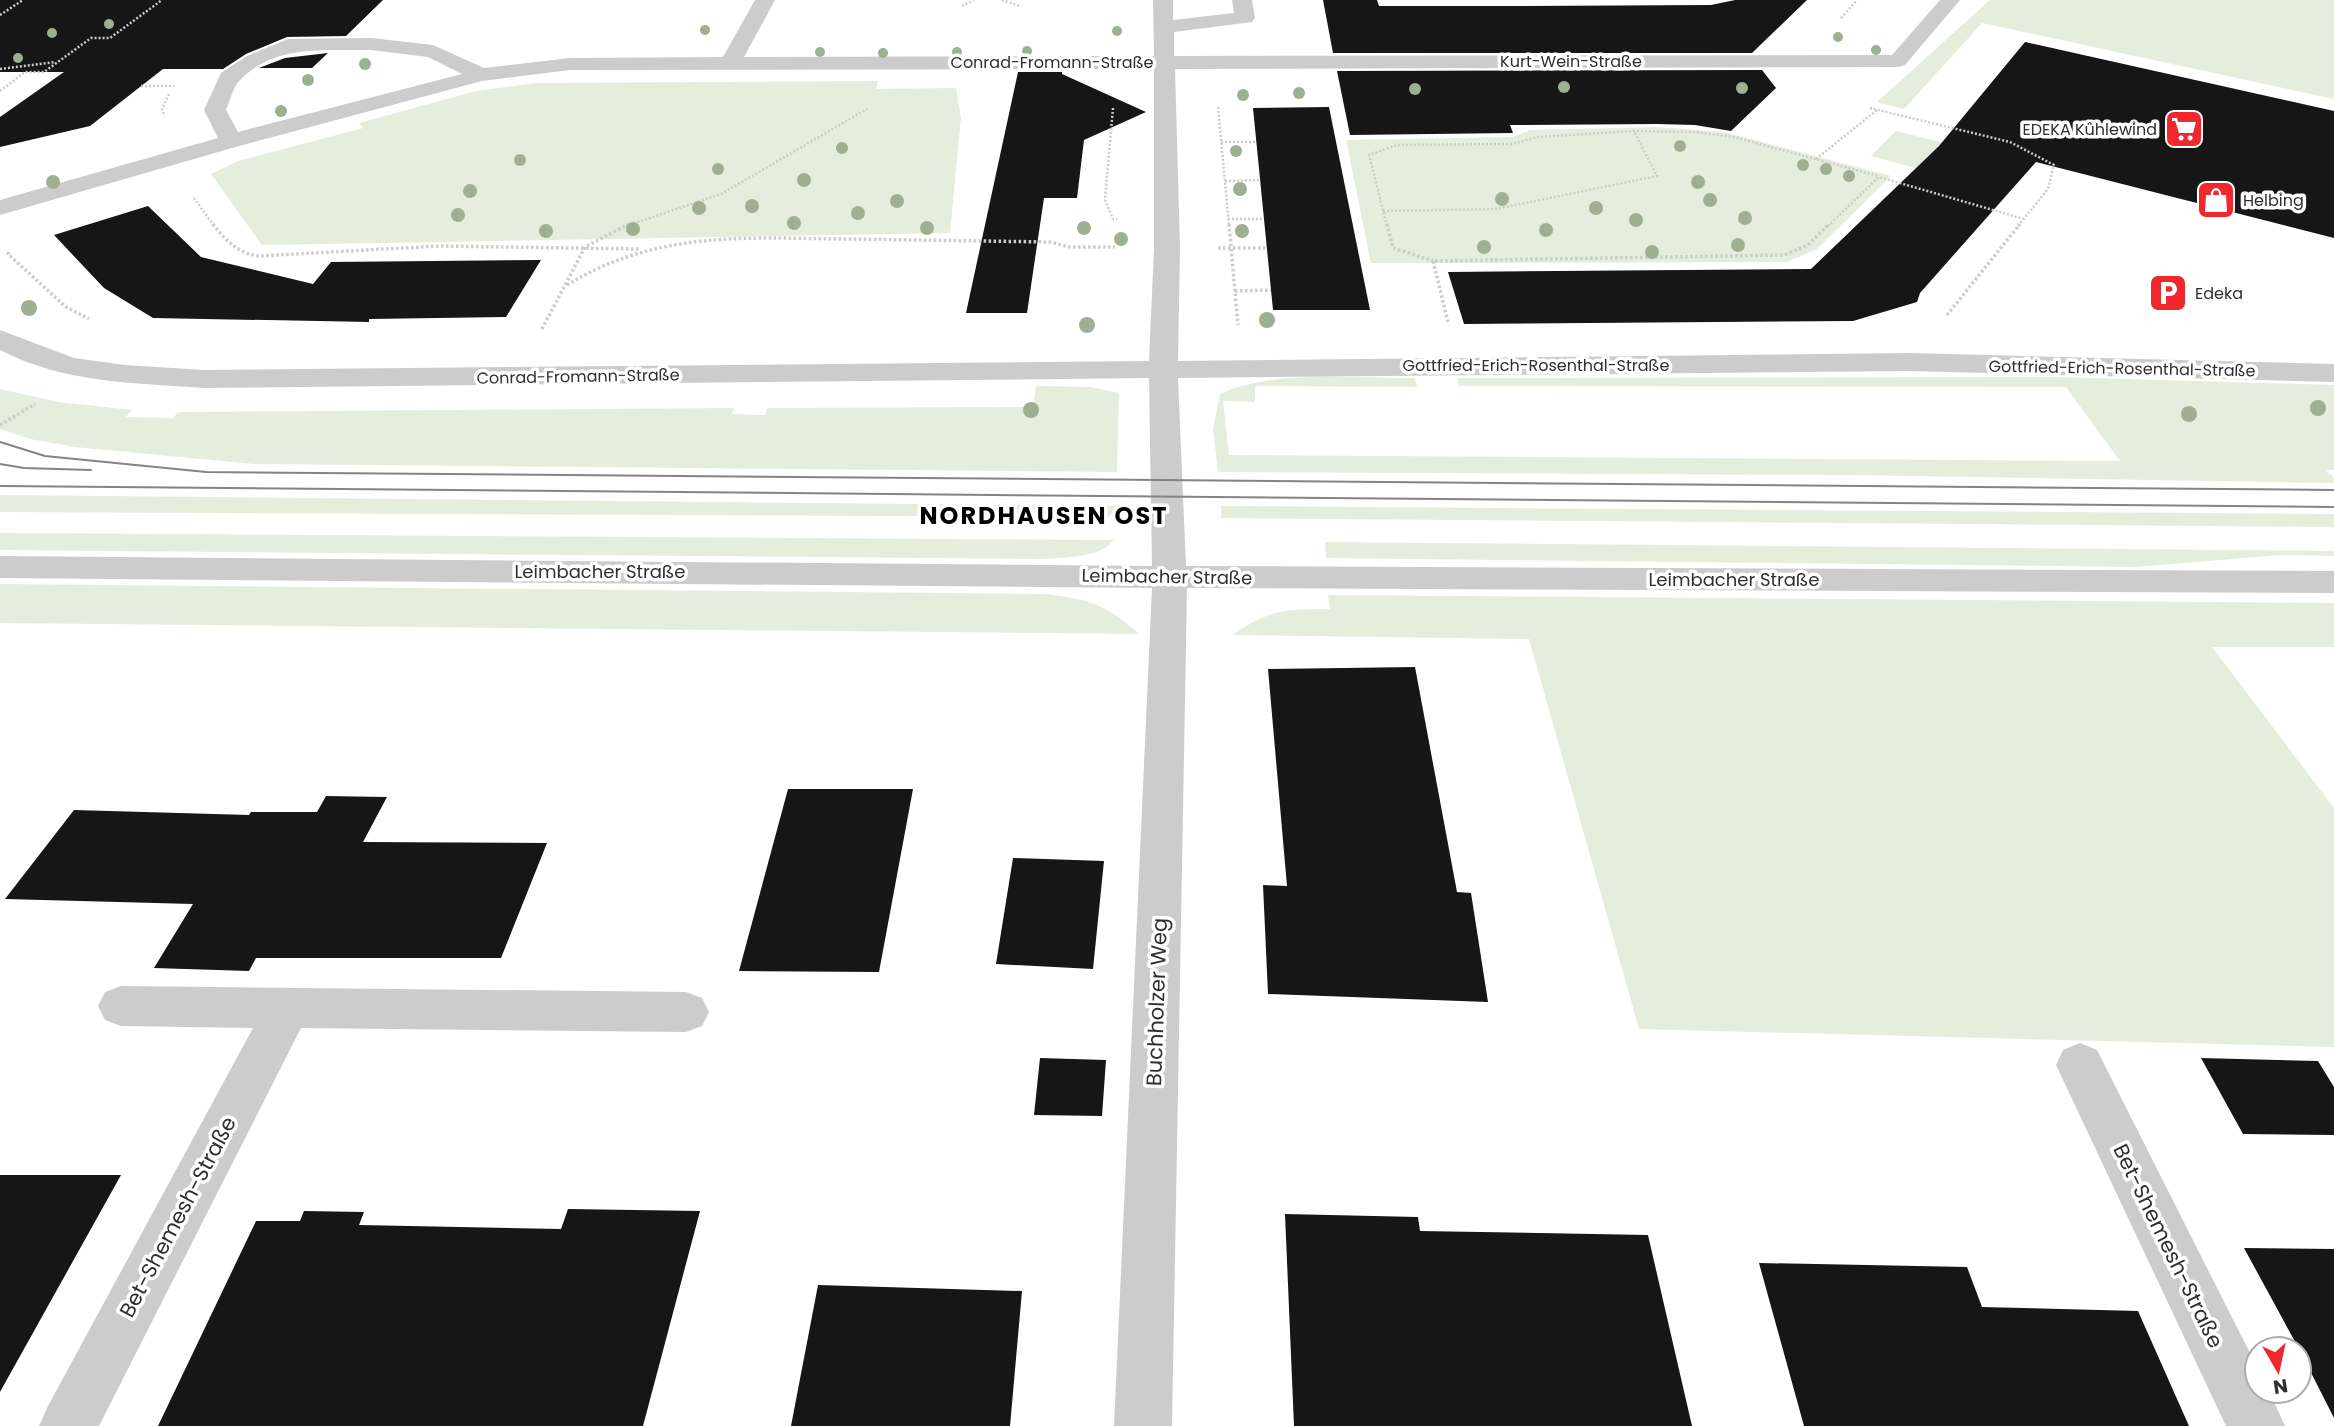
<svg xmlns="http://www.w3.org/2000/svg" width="2334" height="1426" viewBox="0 0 2334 1426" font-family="Poppins,sans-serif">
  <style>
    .green { fill: #e5eddc }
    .building { fill: #161616 }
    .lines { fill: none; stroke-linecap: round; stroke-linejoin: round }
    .path-far1 { stroke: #ccc; stroke-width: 2.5; stroke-dasharray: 2 2; stroke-linecap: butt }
    .path { stroke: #ccc; stroke-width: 3.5; stroke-dasharray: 2.5 2.5; stroke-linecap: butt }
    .minor { fill: #ccc; fill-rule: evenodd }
    .tram { stroke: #848484; stroke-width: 2 }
    .tree { fill: #9eaf92 }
    .labels { text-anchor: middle; stroke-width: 7; stroke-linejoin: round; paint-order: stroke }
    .far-street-label { font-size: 16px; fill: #2f2f2f; stroke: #fff }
    .far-poi-label { font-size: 16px; fill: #2f2f2f; stroke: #fff; text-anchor: start }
    .street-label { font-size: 18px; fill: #2f2f2f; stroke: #fff }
    .near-street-label { font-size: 21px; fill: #2f2f2f; stroke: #fff }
    .district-label { font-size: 24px; font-weight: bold; letter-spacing: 2px; fill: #000; stroke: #fff }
  </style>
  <rect width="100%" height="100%" fill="#fff"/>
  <path class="green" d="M1990 0H2334V99L1982 23 1904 109 1877 102Z
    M878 81 876 89 956 88 961 118 950 233 262 245 211 174 238 161 363 128 359 123 476 91 537 83Z
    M1657 127 1724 132 1891 176 1817 249 1787 262 1371 263 1346 140 1513 137 1530 130Z
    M1896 131 2011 160 1990 188 1871 156Z
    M2057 377 2334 385V470H2326L2334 478V483L1852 475 1218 472 1213 429 1220 394C1274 369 1355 379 1415 378L1417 387 1255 386V402L1223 401 1229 455 2120 461 2066 387 1459 386 1457 378Z
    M1036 386 1090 387 1119 393 1117 472 254 464 75 447 30 439 0 429V389L58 402 132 410 126 417 173 418 178 412H183L732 408H734L732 414 765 415 767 408 1033 407Z
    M0 495 1117 506 1109 517 0 512Z
    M1221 506 2334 514V527L1221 518Z
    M0 533 1114 540C1098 559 1065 557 1041 559L0 550Z
    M1325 542 2334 551V556L2280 555 2136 567 1326 558Z
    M0 584 1045 594C1091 600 1104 603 1139 634L0 623Z
    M1328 595 2334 603V647H2212L2334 808V1047L1639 1029 1529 639 1232 635C1274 608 1282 610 1330 609Z"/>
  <path class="building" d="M0 0H383L346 36 287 37 246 54 223 69H163L90 126 0 147V117L64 72H0Z
    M1323 0H1377L1379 6H1508L1711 5 1735 0H1807L1752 53H1333Z
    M2025 42 2334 111V238L2036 162 1920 293 1917 302 1853 321 1464 324 1448 272 1811 269 1939 146Z
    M328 53 312 68H259L285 58Z
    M1762 70 1776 88 1731 131 1695 125 1657 124 1510 125 1513 133 1350 135 1337 71Z
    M1018 72H1062V74L1146 112 1084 140 1077 198H1044L1027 313H966Z
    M1329 107 1370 310H1273L1253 108Z
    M148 206 201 257 313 284 331 262 541 260 506 317 369 319V322L153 318 104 288 54 235Z
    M1415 667 1457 892 1471 893 1488 1002 1268 994 1263 885 1287 886 1268 669Z
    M788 789H913L879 972 739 971Z
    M326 796 387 797 363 842 547 843 501 958H256L249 971 154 968 193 904 5 899 74 810 249 815 251 812H317Z
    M1013 858 1104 861 1093 969 996 964Z
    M1040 1058 1106 1060 1102 1116 1034 1115Z
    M2201 1058 2318 1061 2334 1087V1135L2243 1134Z
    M0 1175H121L0 1392Z
    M568 1209 700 1211 643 1426H158L256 1221H300L304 1211 364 1212 359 1225 561 1229Z
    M1285 1214 1418 1217 1420 1231 1648 1235 1692 1426H1294Z
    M2244 1248 2334 1249V1418L2299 1349Z
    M1759 1263 1967 1267 1982 1307 2138 1311 2189 1426H1804Z
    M818 1285 1022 1291 1010 1426H791Z"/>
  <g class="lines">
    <path class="path-far1" d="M1002 0 1020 6
      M962 6 974 0
      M0 15 23 0
      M1841 18 1857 0
      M0 69 55 62
      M141 86H174
      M0 91 25 72H44L91 38H110L162 0
      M1218 107 1229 226
      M1113 108 1105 200 1113 219H1117
      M1870 108 2010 142 2054 165 2048 189 2018 226
      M164 114 162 109 169 94
      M1221 142H1257
      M1816 159 1877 110
      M1225 181 1260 180
      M194 198 214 226
      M1383 211 1496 209 1657 176 1634 131
      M1228 219H1264
      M626 226 721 194 867 109
      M1387 226 1369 155 1397 145 1512 144 1538 137 1634 131 1695 132 1734 137 1878 176
      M1828 226 1879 177 2024 219"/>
    <path class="path" d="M213 224C225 240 239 254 259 256L439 246 639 249
      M1229 224 1238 325
      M1387 224 1393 248 1433 261
      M1218 248H1267
      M9 252 8 254 66 307 89 319
      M567 285C657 230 746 238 847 239 915 240 982 241 1050 242L1070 247H1115
      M1235 291 1271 290
      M1947 315 2020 224
      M1448 322 1433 261 1784 255 1808 245 1829 224
      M542 329 585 247 629 224
      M0 425 35 404"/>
    <path class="minor" d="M755 0H775L744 57 1154 56 1153 0H1173V20L1234 13 1232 0H1252L1255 18 1252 22 1174 32V56L1892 55 1940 0H1960L1905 65 1898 67 1175 69 1180 248 1178 361 1909 353 2334 364V382L1909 371 1178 378 1186 566 2334 571V593L1187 588 1172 1426H1114L1152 588 0 578V556L1152 566 1149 378 204 388C135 383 63 383 0 350V330L74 358 125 365 204 370 1149 361 1154 248V69L570 70 482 81 239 146 0 215V200L218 138 204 110 221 73 247 56 288 39 371 38 433 45 484 68 570 58 723 57ZM371 50 428 57 462 74 238 132 226 110C230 101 233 87 240 80 275 44 325 51 371 50Z
      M121 986 686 992 702 998 709 1012 702 1026 686 1032 301 1028 99 1426H39L48 1406 253 1028 121 1026 105 1020 98 1006 105 992Z
      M2080 1043 2097 1050 2257 1367V1391H2269L2285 1426H2226L2056 1065 2063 1050Z"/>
    <path class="tram" d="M0 442 45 456 206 472 2334 490
      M0 464 24 468 91 470
      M0 486 2334 507"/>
  </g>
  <g class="tree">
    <circle cx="109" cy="24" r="5"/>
    <circle cx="705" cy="30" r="5"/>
    <circle cx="1117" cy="31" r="5"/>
    <circle cx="52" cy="33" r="5"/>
    <circle cx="1838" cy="37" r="5"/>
    <circle cx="1876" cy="50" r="5"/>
    <circle cx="1027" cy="51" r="5"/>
    <circle cx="820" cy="52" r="5"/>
    <circle cx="957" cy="52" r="5"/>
    <circle cx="883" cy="53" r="5"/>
    <circle cx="18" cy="58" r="5"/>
    <circle cx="365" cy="64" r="6"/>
    <circle cx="308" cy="80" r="6"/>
    <circle cx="1564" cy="87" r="6"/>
    <circle cx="1742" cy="88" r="6"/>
    <circle cx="1415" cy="89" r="6"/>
    <circle cx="1299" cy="93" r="6"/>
    <circle cx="1243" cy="95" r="6"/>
    <circle cx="281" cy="111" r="6"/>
    <circle cx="1680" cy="146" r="6"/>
    <circle cx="842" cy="148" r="6"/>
    <circle cx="1236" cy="151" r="6"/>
    <circle cx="520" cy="160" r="6"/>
    <circle cx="1803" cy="165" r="6"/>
    <circle cx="718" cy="169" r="6"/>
    <circle cx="1826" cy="169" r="6"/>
    <circle cx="1849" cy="176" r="6"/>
    <circle cx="804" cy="180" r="7"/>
    <circle cx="53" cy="182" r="7"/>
    <circle cx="1698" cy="182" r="7"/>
    <circle cx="1240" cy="189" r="7"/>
    <circle cx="470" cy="191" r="7"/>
    <circle cx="1502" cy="199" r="7"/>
    <circle cx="1710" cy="200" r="7"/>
    <circle cx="897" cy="201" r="7"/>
    <circle cx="752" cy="206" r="7"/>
    <circle cx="699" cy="208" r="7"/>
    <circle cx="1596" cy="208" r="7"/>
    <circle cx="858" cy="213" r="7"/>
    <circle cx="458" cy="215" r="7"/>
    <circle cx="1745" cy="218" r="7"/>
    <circle cx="1636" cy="220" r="7"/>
    <circle cx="794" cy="223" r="7"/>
    <circle cx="927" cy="228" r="7"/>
    <circle cx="1084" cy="228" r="7"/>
    <circle cx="633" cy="229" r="7"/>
    <circle cx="1546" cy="230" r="7"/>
    <circle cx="546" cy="231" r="7"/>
    <circle cx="1242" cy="231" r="7"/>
    <circle cx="1121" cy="239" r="7"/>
    <circle cx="1738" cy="245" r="7"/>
    <circle cx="1484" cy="247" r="7"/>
    <circle cx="1652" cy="252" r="7"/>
    <circle cx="29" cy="308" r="8"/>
    <circle cx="1267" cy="320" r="8"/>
    <circle cx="1087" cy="325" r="8"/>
    <circle cx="2318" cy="408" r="8"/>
    <circle cx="1031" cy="410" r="8"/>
    <circle cx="2189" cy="414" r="8"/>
  </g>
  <defs>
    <symbol id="supermarket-square" viewBox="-11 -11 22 22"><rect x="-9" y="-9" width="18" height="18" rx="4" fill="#f0272c" stroke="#fff"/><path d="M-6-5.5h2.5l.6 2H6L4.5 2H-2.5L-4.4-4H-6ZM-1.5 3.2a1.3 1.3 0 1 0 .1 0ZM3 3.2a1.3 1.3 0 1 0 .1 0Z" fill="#fff"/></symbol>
    <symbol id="shop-square" viewBox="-11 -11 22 22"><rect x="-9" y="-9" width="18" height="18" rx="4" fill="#f0272c" stroke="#fff"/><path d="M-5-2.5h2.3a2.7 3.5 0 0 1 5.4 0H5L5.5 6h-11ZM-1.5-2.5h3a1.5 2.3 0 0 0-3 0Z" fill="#fff"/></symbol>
    <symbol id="parking-square" viewBox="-11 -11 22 22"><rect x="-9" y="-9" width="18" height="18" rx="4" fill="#f0272c" stroke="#fff"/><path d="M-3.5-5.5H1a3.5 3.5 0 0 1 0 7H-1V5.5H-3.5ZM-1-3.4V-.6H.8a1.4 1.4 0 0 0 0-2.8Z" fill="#fff"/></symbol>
  </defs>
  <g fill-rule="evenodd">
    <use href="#supermarket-square" x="2162" y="107" width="44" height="44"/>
    <use href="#shop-square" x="2194" y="178" width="44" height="44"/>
    <use href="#parking-square" x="2146" y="271" width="44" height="44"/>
  </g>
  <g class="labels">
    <g class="far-street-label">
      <text x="1571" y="67">Kurt-Wein-Straße</text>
      <text x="1052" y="68">Conrad-Fromann-Straße</text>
      <text x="1536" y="371">Gottfried-Erich-Rosenthal-Straße</text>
      <text transform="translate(2122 368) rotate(1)" y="6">Gottfried-Erich-Rosenthal-Straße</text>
      <text transform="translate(578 376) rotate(-1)" y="6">Conrad-Fromann-Straße</text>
    </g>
    <g class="far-poi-label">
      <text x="2157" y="135" text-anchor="end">EDEKA Kühlewind</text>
      <text x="2243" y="206">Helbing</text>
      <text x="2195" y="299">Edeka</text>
    </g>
    <g class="street-label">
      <text x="600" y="578">Leimbacher Straße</text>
      <text transform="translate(1167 577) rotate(1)" y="6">Leimbacher Straße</text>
      <text x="1734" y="586">Leimbacher Straße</text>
    </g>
    <g class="near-street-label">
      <text transform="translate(1157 1002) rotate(-88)" y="7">Buchholzer Weg</text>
      <text transform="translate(178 1217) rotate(-62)" y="7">Bet-Shemesh-Straße</text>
      <text transform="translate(2168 1246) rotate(64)" y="7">Bet-Shemesh-Straße</text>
    </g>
    <g class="district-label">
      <text x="1044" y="524">NORDHAUSEN OST</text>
    </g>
  </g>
  <g transform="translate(2278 1370) rotate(171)"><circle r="33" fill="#ffffff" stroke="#acacac" stroke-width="2"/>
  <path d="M0-5L12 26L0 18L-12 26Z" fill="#f0272c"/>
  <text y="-10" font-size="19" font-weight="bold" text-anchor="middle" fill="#2f2f2f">N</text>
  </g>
</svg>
